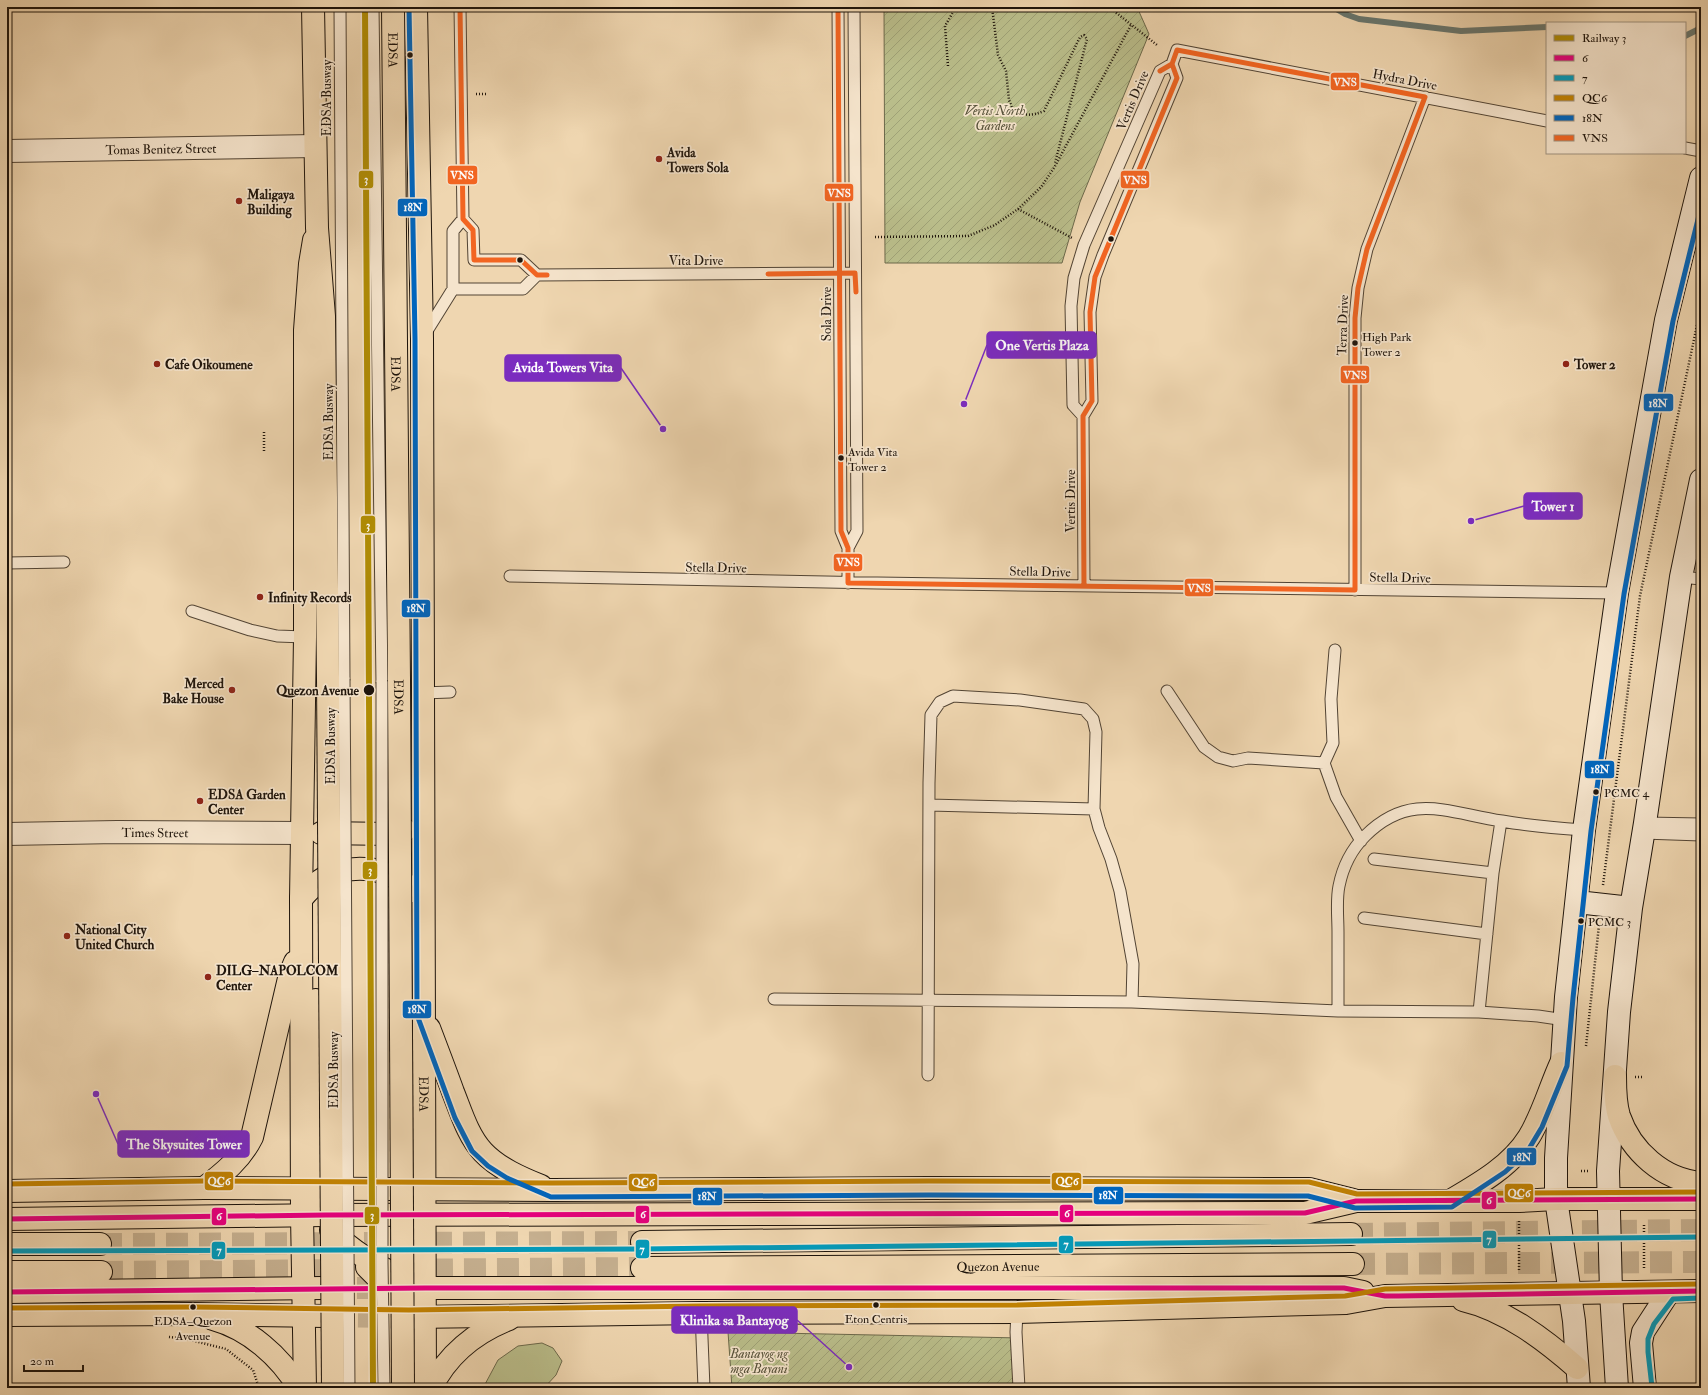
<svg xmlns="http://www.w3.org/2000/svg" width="1708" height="1395" viewBox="0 0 1708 1395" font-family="'IM FELL Double Pica',serif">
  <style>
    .grass { fill: #babe8b; stroke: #6c694b }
    .garden { fill: url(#garden-furrows); stroke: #6c694b }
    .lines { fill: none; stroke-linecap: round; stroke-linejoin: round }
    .stream { stroke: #68766e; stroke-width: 6 }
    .primary-tunnel { stroke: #c5af8f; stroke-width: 22; stroke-dasharray: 22 11; stroke-linecap: butt }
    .service-casing { stroke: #524434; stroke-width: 13 }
    .minor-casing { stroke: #524434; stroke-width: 24 }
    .secondary-casing { stroke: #1e140b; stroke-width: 24 }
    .primary-casing { stroke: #1e140b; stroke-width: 24 }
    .trunk-casing { stroke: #1e140b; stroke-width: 24 }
    .path { stroke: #1e140b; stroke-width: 2.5; stroke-dasharray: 1 2; stroke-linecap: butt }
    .service { stroke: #f5e4cc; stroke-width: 11 }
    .minor { stroke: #f5e4cc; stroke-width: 22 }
    .secondary { stroke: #f5e4cc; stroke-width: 22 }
    .primary { stroke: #efd6b0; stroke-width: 22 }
    .trunk { stroke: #efd6b0; stroke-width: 22 }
    .service-bridge-casing { stroke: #524434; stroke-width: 13; stroke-linecap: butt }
    .trunk-bridge-casing { stroke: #1e140b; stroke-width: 24; stroke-linecap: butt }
    .service-bridge { stroke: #f5e4cc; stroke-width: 11 }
    .trunk-bridge { stroke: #efd6b0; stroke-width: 22 }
    .bus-1-casing { stroke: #f5e4cc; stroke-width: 8 }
    .bus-2-casing { stroke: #f5e4cc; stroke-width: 8 }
    .bus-3-casing { stroke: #f5e4cc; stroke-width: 8 }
    .bus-4-casing { stroke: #f5e4cc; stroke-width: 8 }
    .bus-5-casing { stroke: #f5e4cc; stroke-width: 8 }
    .bus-1 { stroke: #e5007d; stroke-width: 5 }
    .bus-2 { stroke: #039aba; stroke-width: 5 }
    .bus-3 { stroke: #c18203; stroke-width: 5 }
    .bus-4 { stroke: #0065bd; stroke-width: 5 }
    .bus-5 { stroke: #f26522; stroke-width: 5 }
    .rail-1-casing { stroke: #f5e4cc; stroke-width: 9 }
    .rail-1 { stroke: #b08c04; stroke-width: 6 }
    .bus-dot { fill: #1e140b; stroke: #f5e4cc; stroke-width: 1.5 }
    .poi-dot { fill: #8f2418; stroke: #f5e4cc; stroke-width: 1.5 }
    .labels { text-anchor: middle; stroke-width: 3.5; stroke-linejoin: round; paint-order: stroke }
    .bus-label { font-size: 12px; fill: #1e140b; stroke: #f5e4cc; text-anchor: start }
    .street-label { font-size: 13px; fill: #1e140b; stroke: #f5e4cc }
    .park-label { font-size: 13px; font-style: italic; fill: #555038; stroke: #f5e4cc }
    .poi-label { font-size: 13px; font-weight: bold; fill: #1e140b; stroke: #f5e4cc; text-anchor: start }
    .stop-label { font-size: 13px; font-weight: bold; fill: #1e140b; stroke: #f5e4cc; text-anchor: end }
    .leader { fill: none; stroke: #7b2cbf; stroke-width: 1.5 }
    .callout-dot { fill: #7b2cbf; stroke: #f5e4cc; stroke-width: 1.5 }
    .callout { fill: #7b2cbf; stroke: #7b2cbf; stroke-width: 1.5 }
    .callout-label { font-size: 14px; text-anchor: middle; font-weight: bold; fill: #fff }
    .line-badge { stroke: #f5e4cc; stroke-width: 1.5 }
    .badge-label { font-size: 11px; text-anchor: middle; font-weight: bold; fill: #fff }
  </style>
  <defs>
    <pattern id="garden-furrows" width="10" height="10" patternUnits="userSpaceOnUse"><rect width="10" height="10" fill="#babe8b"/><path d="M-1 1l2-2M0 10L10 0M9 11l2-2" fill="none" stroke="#9fa277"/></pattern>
  </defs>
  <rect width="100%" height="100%" fill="#efd6b0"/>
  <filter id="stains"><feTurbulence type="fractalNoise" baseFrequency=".005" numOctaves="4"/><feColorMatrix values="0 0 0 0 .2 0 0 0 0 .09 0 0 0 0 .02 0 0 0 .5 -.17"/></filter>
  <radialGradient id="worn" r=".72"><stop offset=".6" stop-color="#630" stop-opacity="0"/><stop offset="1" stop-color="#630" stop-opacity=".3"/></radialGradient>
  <path class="grass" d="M542 1343 553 1348 562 1361 556 1375 544 1388H483L498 1360 518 1346Z"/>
  <path class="garden" d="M884 7H1137L1149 34 1080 202 1062 263H885Z
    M728 1332 1021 1338 1024 1388H732Z"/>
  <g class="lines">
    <path class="stream" d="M1333 7 1345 14 1359 19 1461 31 1547 27
      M1685 36 1701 28"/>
    <path class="primary-tunnel" d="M1351 1234 1701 1230
      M100 1244 642 1242
      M1353 1264 1701 1262
      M101 1272 642 1268
      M324 1288H399
      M325 1316 399 1317"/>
    <defs>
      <path id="service" d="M340 7 344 679
        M373 7 382 682
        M460 7 463 219 473 230 474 260H521L537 275
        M838 7 841 531 848 548V583
        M1172 64 1177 50 1547 121
        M1685 148 1701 151
        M453 289H523L537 275 855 273
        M425 334 453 289V231L463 219
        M1083 416 1073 405 1071 306 1074 278 1084 245 1160 71 1172 64 1177 78 1103 255 1095 277 1090 312 1092 401 1083 416 1084 586
        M848 548 857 531 854 7
        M7 563 64 562
        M510 576 877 583 1617 593
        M1681 577 1701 579
        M1355 590V318L1358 288 1367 249 1425 97
        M192 611 250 630 277 636 305 637
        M1335 650 1331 699 1333 743 1324 763 1336 797 1361 841
        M1167 691 1204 747 1218 757 1233 761 1248 758 1324 763
        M423 693 450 692
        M929 805 1094 809
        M1645 823 1701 824
        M1643 833 1701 835
        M1374 859 1493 873
        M1364 918 1487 934
        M774 999 1132 1002 1338 1011 1479 1012 1538 1016 1565 1020
        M1338 1011C1338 984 1338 958 1338 932 1338 917 1336 900 1339 886 1343 866 1351 850 1365 836 1410 791 1448 813 1502 821 1529 826 1556 828 1584 830
        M1479 1012 1493 873 1501 821
        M928 1075 929 783 931 715 940 702 953 696 1020 700 1084 709 1093 719 1096 732 1094 809 1099 828 1111 859 1120 891 1133 964 1132 1002
        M1017 1312 1016 1332 1019 1388
        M701 1313 704 1388"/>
      <g id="minor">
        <path id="s1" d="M7 151 315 146"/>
        <path id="s2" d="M7 834 117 832 303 833"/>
      </g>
      <path id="secondary" d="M1577 902 1631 908
        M1579 1388 1574 1321 1556 1199V1158L1566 997 1584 830 1617 593 1666 320 1701 178
        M1617 1388 1611 1293 1608 1171 1619 1012 1631 908 1645 823 1681 577 1701 480
        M1645 1388 1641 1343 1643 1332 1669 1292"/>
      <g id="primary">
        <path id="s3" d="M416 7 422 339 425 1388"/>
        <path d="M321 833 391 834 405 830"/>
        <path d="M301 899C308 891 315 883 324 878 353 862 391 867 413 891"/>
        <path d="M316 1000 320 1202"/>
        <path d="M429 1028C437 1049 445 1070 453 1092 461 1112 468 1136 483 1152 498 1168 521 1178 541 1186"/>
        <path d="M1615 1076C1615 1089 1615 1103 1619 1116 1631 1151 1663 1180 1701 1183"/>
        <path d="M204 1188C224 1173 241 1159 252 1137L290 974 295 962"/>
        <path d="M7 1191 204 1188 552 1190 929 1188 1309 1189 1353 1200"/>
        <path d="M1450 1201C1479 1184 1511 1166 1529 1137 1543 1114 1550 1087 1561 1063"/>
        <path d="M7 1219 325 1215 1305 1213 1356 1201H1519L1556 1199H1701"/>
        <path d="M331 1230C355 1255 387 1272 418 1285"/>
        <path d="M642 1242 1351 1234"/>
        <path d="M7 1244H100"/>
        <path d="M367 1267 390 1290 409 1317"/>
        <path id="s4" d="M642 1268 1353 1264"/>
        <path d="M7 1272H101"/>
        <path d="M411 1288H1344L1363 1292"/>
        <path d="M7 1292 323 1288"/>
        <path d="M1463 1300C1506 1310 1545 1340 1577 1368"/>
        <path d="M7 1315 194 1314 325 1316"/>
        <path d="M411 1317 701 1313 1017 1312 1346 1303 1385 1296 1701 1291"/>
        <path d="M213 1319C249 1329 280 1356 299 1388"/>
        <path d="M305 1388 302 1215 301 899 305 637V330L310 264 314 240"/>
        <path d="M431 1388C447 1355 476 1332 509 1319"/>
      </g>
      <g id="trunk">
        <path d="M313 7 317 228 324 316 328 679"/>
        <path id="s5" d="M393 7 399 680"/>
      </g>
    </defs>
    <use href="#service" class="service-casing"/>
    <use href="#minor" class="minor-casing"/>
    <use href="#secondary" class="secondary-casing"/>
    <use href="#primary" class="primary-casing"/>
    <use href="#trunk" class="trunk-casing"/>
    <path class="path" d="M992 7 998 55 1006 71 1009 100 1013 110C1024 116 1032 116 1044 111L1080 37 1084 35 1087 39 1055 163
      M1109 7 1157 45
      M948 66 945 26 956 7
      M476 94H488
      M1018 209 1072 238
      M875 237 968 236 995 225 1018 209 1041 187 1054 168 1131 25
      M264 451V432
      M1603 885 1640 596 1701 306
      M1586 1046 1599 925
      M1635 1077H1643
      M1581 1171H1588
      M1519 1221V1272
      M1644 1225V1269
      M169 1337 187 1339 226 1349 253 1370 259 1388"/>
    <use href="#service" class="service"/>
    <use href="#minor" class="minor"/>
    <use href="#secondary" class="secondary"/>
    <use href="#primary" class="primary"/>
    <use href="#trunk" class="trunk"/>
    <defs>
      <path id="service-bridge" d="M344 679 349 1388
        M382 682V1263L384 1388"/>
      <g id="trunk-bridge">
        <path d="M328 679 333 1388"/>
        <path id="s6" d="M399 680 403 1388"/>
      </g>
    </defs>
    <use href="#service-bridge" class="service-bridge-casing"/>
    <use href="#trunk-bridge" class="trunk-bridge-casing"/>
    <use href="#service-bridge" class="service-bridge"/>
    <use href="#trunk-bridge" class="trunk-bridge"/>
    <defs>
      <path id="bus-1" d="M7 1219 325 1215 1305 1213 1356 1201 1701 1199
        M7 1292 425 1288H1344L1385 1296H1398L1701 1291"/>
      <path id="bus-2" d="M7 1251 642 1249 1701 1237
        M1652 1387 1648 1352V1339L1654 1324 1673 1299 1701 1298"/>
      <path id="bus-3" d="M7 1184 204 1181 552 1183 929 1181 1309 1182 1357 1194 1701 1192
        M7 1308 194 1307 409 1310 701 1306 1017 1305 1345 1296 1385 1289 1701 1284"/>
      <path id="bus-4" d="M409 7 415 339 417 1015 455 1118 472 1151 488 1166 507 1178 551 1197 929 1195 1308 1196 1355 1208 1452 1207 1505 1172 1527 1152 1542 1127 1567 1066 1573 998 1591 831 1624 594 1673 321 1701 207"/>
      <path id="bus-5" d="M460 7 463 219 473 230 474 260H521L537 275H547
        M838 7 841 531 848 548V583L1355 590V318L1358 288 1367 249 1425 97 1177 50 1172 64
        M768 274 855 273 856 292
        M1084 586 1083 416 1092 401 1090 312 1095 277 1177 78 1172 64 1160 71"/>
    </defs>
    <use href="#bus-1" class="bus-1-casing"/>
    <use href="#bus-2" class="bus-2-casing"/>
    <use href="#bus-3" class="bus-3-casing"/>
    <use href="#bus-4" class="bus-4-casing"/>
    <use href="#bus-5" class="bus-5-casing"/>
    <use href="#bus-1" class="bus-1"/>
    <use href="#bus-2" class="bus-2"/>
    <use href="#bus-3" class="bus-3"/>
    <use href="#bus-4" class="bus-4"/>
    <use href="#bus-5" class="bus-5"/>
    <defs>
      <path id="rail-1" d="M365 7 373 1388"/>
    </defs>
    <use href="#rail-1" class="rail-1-casing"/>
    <use href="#rail-1" class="rail-1"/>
  </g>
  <g class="bus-dot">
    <circle cx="410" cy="55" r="3.5"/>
    <circle cx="1111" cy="239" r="3.5"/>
    <circle cx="520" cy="260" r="3.5"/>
    <circle cx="1355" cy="343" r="3.5"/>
    <circle cx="841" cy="458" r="3.5"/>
    <circle cx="369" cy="690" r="6"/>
    <circle cx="1596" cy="792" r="3.5"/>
    <circle cx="1581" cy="921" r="3.5"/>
    <circle cx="876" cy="1305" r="3.5"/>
    <circle cx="193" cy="1307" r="3.5"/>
  </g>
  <g class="poi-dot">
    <circle cx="659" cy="159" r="4"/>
    <circle cx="239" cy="201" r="4"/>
    <circle cx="157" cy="364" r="4"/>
    <circle cx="1566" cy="364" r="4"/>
    <circle cx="260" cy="597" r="4"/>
    <circle cx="232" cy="690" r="4"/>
    <circle cx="200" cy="801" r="4"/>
    <circle cx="67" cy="936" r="4"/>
    <circle cx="208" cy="977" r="4"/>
  </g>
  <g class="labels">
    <g class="bus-label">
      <text x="1362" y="341">High Park<tspan x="1362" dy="15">Tower 2</tspan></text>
      <text x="848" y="456">Avida Vita<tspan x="848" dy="15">Tower 2</tspan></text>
      <text x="1604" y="797">PCMC 4</text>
      <text x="1588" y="926">PCMC 3</text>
      <text x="876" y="1323" text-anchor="middle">Eton Centris</text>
      <text x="193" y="1325" text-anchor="middle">EDSA–Quezon<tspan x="193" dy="15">Avenue</tspan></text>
    </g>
    <g class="street-label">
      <text dy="5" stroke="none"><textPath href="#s5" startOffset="43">EDSA</textPath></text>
      <text transform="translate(1405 79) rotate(11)" y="5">Hydra Drive</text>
      <text transform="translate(326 98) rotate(-90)" y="5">EDSA Busway</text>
      <text transform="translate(1132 100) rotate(-67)" y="5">Vertis Drive</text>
      <text dy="5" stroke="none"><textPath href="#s1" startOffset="154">Tomas Benitez Street</textPath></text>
      <text x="696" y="265">Vita Drive</text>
      <text transform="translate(826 314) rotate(-90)" y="5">Sola Drive</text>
      <text transform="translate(1342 325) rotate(-88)" y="5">Terra Drive</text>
      <text dy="5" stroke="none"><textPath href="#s5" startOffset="367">EDSA</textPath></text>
      <text transform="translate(328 422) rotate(-90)" y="5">EDSA Busway</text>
      <text transform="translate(1070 501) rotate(-90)" y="5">Vertis Drive</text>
      <text transform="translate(716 567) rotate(1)" y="5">Stella Drive</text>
      <text transform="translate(1040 571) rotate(1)" y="5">Stella Drive</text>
      <text transform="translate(1400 577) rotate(1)" y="5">Stella Drive</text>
      <text dy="5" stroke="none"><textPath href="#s6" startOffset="17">EDSA</textPath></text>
      <text transform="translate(330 746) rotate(-90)" y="5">EDSA Busway</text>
      <text dy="5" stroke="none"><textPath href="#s2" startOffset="148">Times Street</textPath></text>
      <text transform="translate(333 1070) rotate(-90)" y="5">EDSA Busway</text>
      <text dy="5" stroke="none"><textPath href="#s3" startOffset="1087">EDSA</textPath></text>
      <text dy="5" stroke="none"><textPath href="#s4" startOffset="356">Quezon Avenue</textPath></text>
    </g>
    <g class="park-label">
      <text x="995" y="115">Vertis North<tspan x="995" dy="15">Gardens</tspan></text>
      <text x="759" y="1358">Bantayog ng<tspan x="759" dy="15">mga Bayani</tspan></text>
    </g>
    <g class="poi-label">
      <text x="667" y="157">Avida<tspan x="667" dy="15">Towers Sola</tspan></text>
      <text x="247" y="199">Maligaya<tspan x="247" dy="15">Building</tspan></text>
      <text x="165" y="369">Cafe Oikoumene</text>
      <text x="1574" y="369">Tower 2</text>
      <text x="268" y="602">Infinity Records</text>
      <text x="224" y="688" text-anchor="end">Merced<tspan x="224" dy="15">Bake House</tspan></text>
      <text x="208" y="799">EDSA Garden<tspan x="208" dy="15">Center</tspan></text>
      <text x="75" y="934">National City<tspan x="75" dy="15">United Church</tspan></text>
      <text x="216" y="975">DILG–NAPOLCOM<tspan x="216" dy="15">Center</tspan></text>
    </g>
    <g class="stop-label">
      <text x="359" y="695">Quezon Avenue</text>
    </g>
  </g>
  <path class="leader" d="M964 404L987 345M663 429L621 368M1471 521L1524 506M96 1094L118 1144M849 1367L797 1320"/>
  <g class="callout-dot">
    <circle cx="964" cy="404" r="4"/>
    <circle cx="663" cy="429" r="4"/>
    <circle cx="1471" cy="521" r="4"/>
    <circle cx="96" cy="1094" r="4"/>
    <circle cx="849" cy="1367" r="4"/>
  </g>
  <g class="callout">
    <rect x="987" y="332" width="109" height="26" rx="4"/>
    <rect x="505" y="355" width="116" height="26" rx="4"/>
    <rect x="1524" y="493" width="58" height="26" rx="4"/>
    <rect x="118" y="1131" width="131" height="26" rx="4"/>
    <rect x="672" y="1307" width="125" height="26" rx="4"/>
  </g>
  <g class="callout-label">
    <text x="1042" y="350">One Vertis Plaza</text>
    <text x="563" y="372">Avida Towers Vita</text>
    <text x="1553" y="511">Tower 1</text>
    <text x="184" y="1149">The Skysuites Tower</text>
    <text x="734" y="1325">Klinika sa Bantayog</text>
  </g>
  <g class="line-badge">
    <rect x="1330" y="72" width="30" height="19" rx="4" fill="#f26522"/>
    <rect x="447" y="165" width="31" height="20" rx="4" fill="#f26522"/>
    <rect x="358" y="170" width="16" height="19" rx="4" fill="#b08c04"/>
    <rect x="1120" y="170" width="30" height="19" rx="4" fill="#f26522"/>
    <rect x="824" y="183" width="30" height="19" rx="4" fill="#f26522"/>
    <rect x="397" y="198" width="31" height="19" rx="4" fill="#0065bd"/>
    <rect x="1340" y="365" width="30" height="19" rx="4" fill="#f26522"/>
    <rect x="1643" y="393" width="31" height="19" rx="4" fill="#0065bd"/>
    <rect x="360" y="515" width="16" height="19" rx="4" fill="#b08c04"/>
    <rect x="833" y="553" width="30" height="19" rx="4" fill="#f26522"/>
    <rect x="1184" y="578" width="30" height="19" rx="4" fill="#f26522"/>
    <rect x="401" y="599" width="30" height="19" rx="4" fill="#0065bd"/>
    <rect x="1584" y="760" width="31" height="19" rx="4" fill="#0065bd"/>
    <rect x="362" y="861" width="16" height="19" rx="4" fill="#b08c04"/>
    <rect x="402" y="1000" width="30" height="19" rx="4" fill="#0065bd"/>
    <rect x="1506" y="1147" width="31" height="19" rx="4" fill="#0065bd"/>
    <rect x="204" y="1171" width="30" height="20" rx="4" fill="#c18203"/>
    <rect x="1051" y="1172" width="31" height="19" rx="4" fill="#c18203"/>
    <rect x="628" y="1173" width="30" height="19" rx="4" fill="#c18203"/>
    <rect x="1504" y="1183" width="30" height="20" rx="4" fill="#c18203"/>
    <rect x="1093" y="1186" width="31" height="19" rx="4" fill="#0065bd"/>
    <rect x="692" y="1187" width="31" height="19" rx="4" fill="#0065bd"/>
    <rect x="1481" y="1191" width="16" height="19" rx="4" fill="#e5007d"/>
    <rect x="1059" y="1204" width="15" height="19" rx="4" fill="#e5007d"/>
    <rect x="635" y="1205" width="15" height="19" rx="4" fill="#e5007d"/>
    <rect x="364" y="1206" width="16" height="19" rx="4" fill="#b08c04"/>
    <rect x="211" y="1207" width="16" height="19" rx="4" fill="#e5007d"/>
    <rect x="1482" y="1230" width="15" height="19" rx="4" fill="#039aba"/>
    <rect x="1058" y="1235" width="16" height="19" rx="4" fill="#039aba"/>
    <rect x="635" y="1239" width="15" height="20" rx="4" fill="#039aba"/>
    <rect x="211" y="1241" width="15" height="19" rx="4" fill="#039aba"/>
  </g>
  <g class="badge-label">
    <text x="1345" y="86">VNS</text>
    <text x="462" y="179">VNS</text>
    <text x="366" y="183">3</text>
    <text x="1135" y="184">VNS</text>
    <text x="839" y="197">VNS</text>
    <text x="413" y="211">18N</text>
    <text x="1355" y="379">VNS</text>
    <text x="1658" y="407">18N</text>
    <text x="368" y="529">3</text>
    <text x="848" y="566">VNS</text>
    <text x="1199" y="592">VNS</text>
    <text x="416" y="612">18N</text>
    <text x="1600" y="773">18N</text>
    <text x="370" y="874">3</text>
    <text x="417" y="1013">18N</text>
    <text x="1522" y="1161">18N</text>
    <text x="219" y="1185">QC6</text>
    <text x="1067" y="1185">QC6</text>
    <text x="643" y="1186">QC6</text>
    <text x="1519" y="1197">QC6</text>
    <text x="1108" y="1199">18N</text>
    <text x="707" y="1200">18N</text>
    <text x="1489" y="1204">6</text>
    <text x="1067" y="1217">6</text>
    <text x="643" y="1218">6</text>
    <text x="372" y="1219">3</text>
    <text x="219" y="1220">6</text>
    <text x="1489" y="1243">7</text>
    <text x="1066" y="1248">7</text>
    <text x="642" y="1253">7</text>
    <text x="219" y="1254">7</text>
  </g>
  <rect width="1708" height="1395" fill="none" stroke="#efd6b0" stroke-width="24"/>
  <rect x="8" y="8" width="1692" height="1379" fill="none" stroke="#1e140b" stroke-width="2"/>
  <rect x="12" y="12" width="1684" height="1371" fill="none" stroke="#1e140b"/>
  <rect x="1546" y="22" width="140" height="132" fill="#f5e4cc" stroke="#9f917f"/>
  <rect x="1554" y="35" width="20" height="6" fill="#b08c04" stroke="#9f917f"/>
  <text x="1582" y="42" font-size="12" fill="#1e140b">Railway 3</text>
  <rect x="1554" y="55" width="20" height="6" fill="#e5007d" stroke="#9f917f"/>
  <text x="1582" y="62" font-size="12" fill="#1e140b">6</text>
  <rect x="1554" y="75" width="20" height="6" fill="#039aba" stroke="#9f917f"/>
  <text x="1582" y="82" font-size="12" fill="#1e140b">7</text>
  <rect x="1554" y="95" width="20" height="6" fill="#c18203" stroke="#9f917f"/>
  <text x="1582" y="102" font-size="12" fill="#1e140b">QC6</text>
  <rect x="1554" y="115" width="20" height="6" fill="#0065bd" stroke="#9f917f"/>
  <text x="1582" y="122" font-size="12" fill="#1e140b">18N</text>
  <rect x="1554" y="135" width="20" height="6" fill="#f26522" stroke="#9f917f"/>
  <text x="1582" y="142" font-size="12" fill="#1e140b">VNS</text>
  <path d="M24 1365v6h59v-6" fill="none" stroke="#1e140b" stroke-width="2"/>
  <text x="30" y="1365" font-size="12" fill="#1e140b" stroke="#f5e4cc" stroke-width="3" paint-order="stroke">20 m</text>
  <rect width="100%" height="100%" filter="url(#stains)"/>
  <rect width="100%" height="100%" fill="url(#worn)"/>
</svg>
